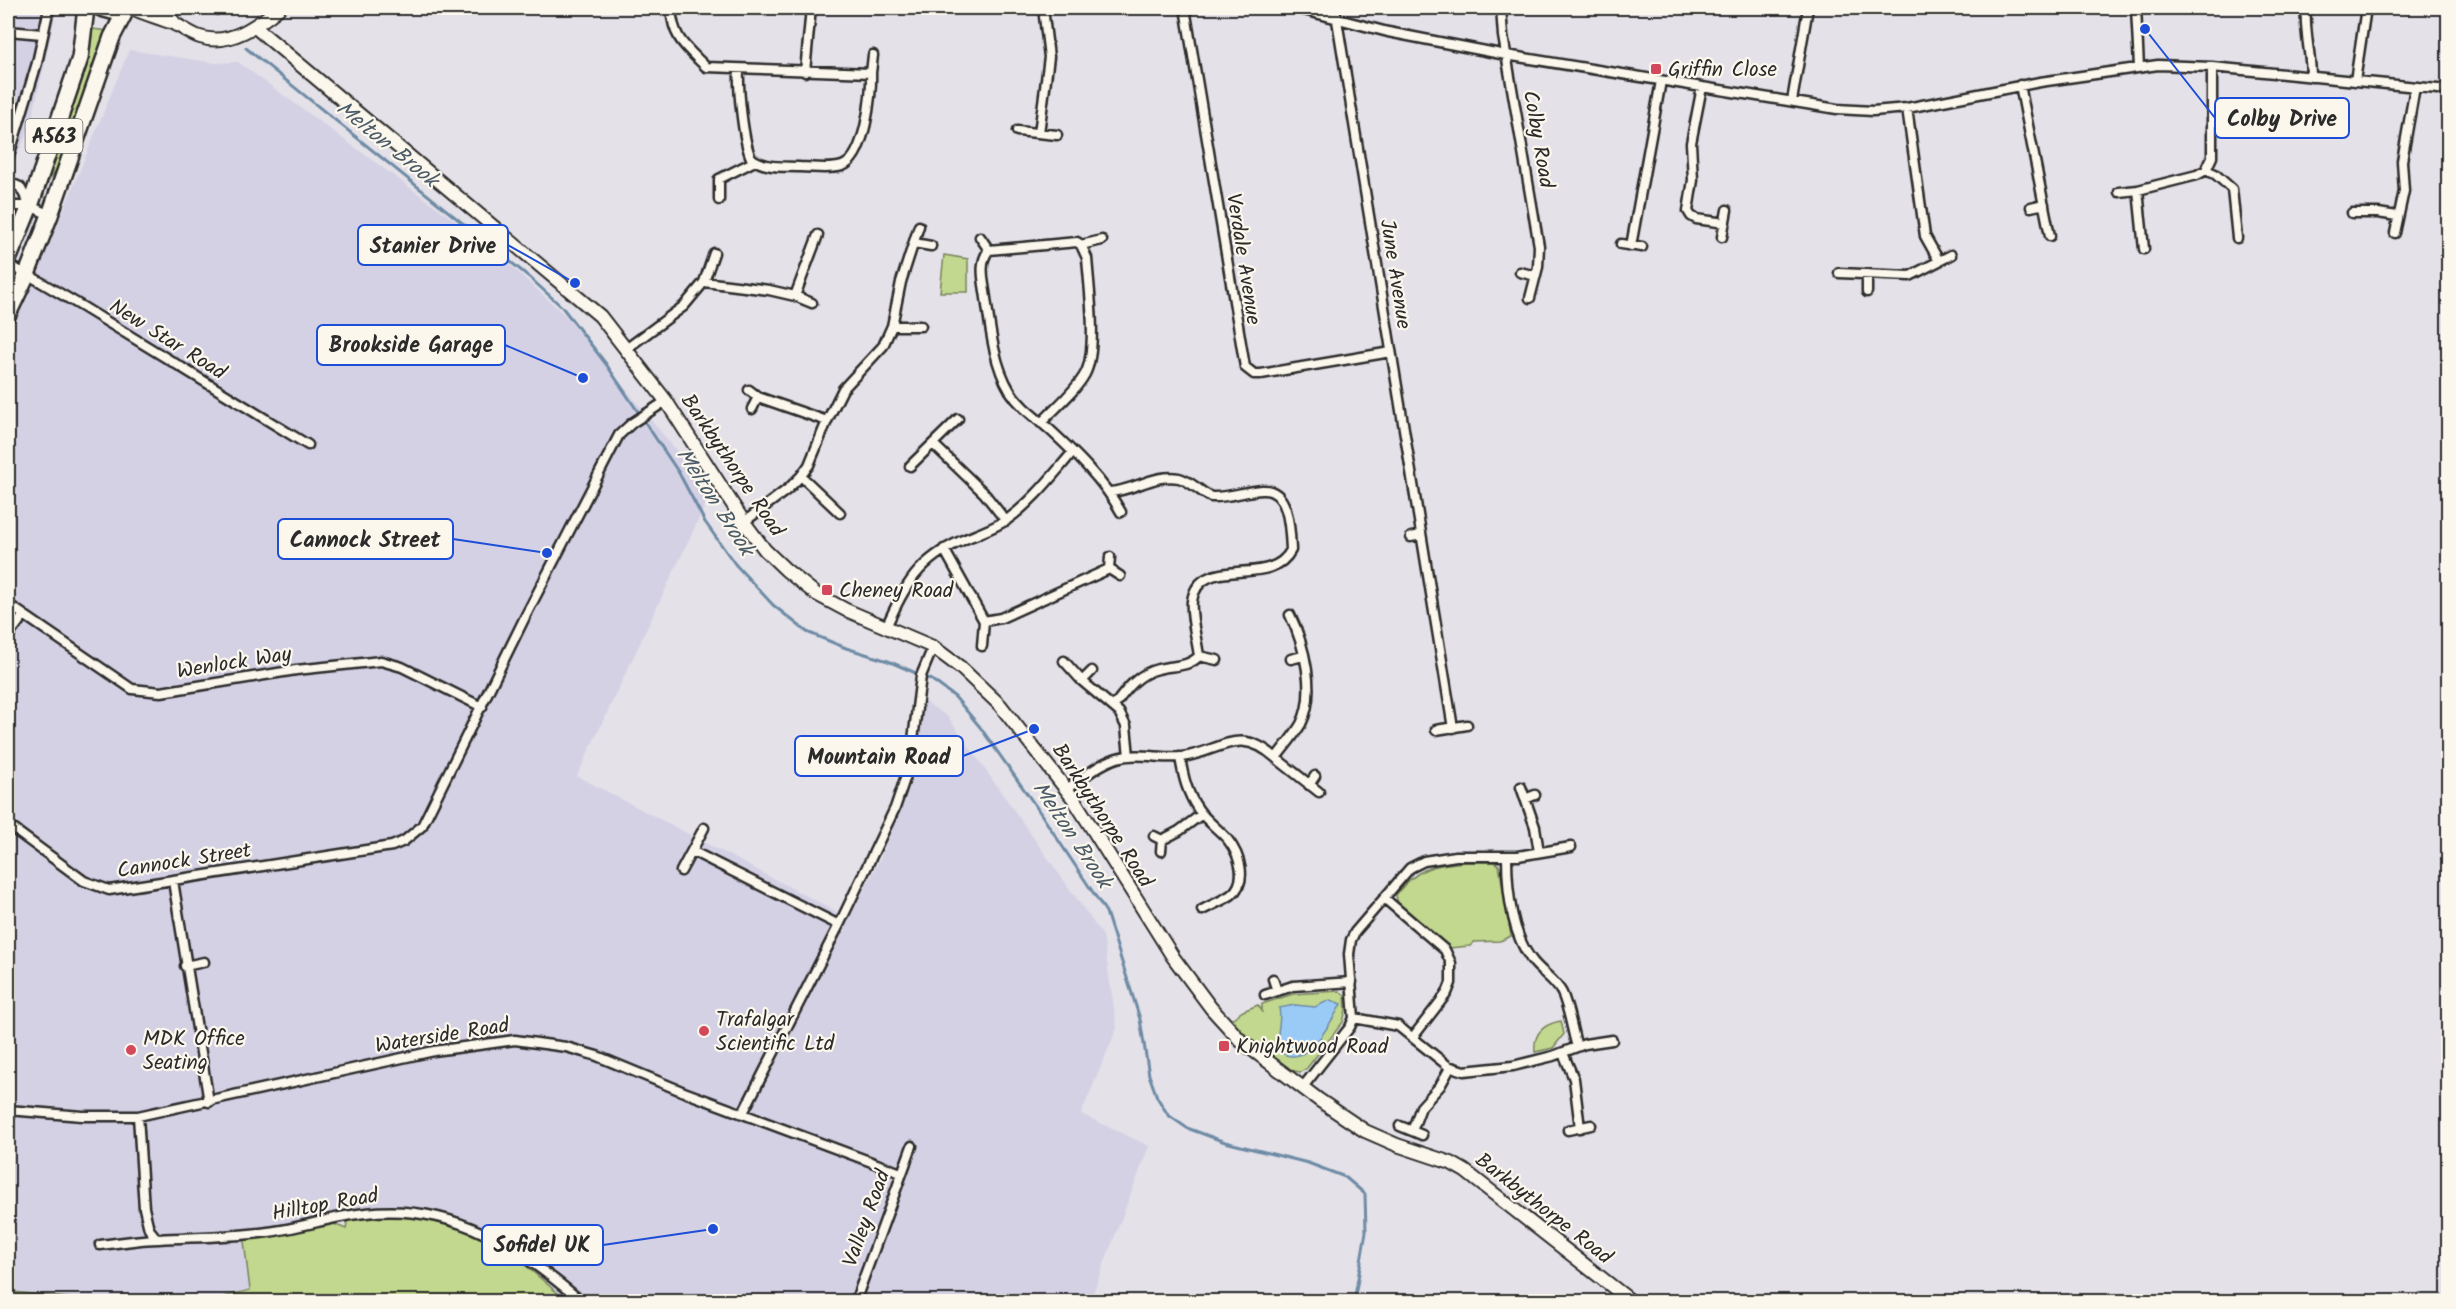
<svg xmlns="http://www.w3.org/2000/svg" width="2456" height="1309" viewBox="0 0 2456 1309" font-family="Kalam,sans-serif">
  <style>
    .built { fill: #d4d1e5 }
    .green { fill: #c2d88e; stroke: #76825c; stroke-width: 1.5 }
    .water { fill: #9acbf7; stroke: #6e8ba5; stroke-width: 1.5 }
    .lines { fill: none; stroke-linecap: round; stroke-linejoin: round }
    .stream { stroke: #6e8ba5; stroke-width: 3 }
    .street-casing { stroke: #2b2b2b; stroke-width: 13 }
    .secondary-casing { stroke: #2b2b2b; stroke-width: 16 }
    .highway-casing { stroke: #2b2b2b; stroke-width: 20 }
    .street { stroke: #fbf7ec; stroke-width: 8 }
    .secondary { stroke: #fbf7ec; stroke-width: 12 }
    .highway { stroke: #fbf7ec; stroke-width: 15 }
    .poi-dot { fill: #d1495b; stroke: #fbf7ec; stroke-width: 2 }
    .labels { text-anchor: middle; stroke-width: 4.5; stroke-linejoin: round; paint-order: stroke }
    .shield { fill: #fbf7ec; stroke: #696865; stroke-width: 1.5 }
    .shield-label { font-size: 20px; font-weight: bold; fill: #2b2b2b }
    .poi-label { font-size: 21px; fill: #2b2b2b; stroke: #fbf7ec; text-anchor: start }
    .street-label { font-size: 21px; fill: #2b2b2b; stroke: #fbf7ec }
    .water-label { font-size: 22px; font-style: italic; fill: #4c5b68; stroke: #fbf7ec }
    .leader { fill: none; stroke: #1d4ed8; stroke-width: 2 }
    .callout-dot { fill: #1d4ed8; stroke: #fbf7ec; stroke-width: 2 }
    .callout { fill: #fbf7ec; stroke: #1d4ed8; stroke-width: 2 }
    .callout-label { font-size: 22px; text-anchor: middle; font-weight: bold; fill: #2b2b2b }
  </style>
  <rect width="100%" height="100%" fill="#e4e1e8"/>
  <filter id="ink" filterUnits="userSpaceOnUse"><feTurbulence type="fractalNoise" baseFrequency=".0167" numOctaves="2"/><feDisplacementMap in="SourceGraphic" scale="12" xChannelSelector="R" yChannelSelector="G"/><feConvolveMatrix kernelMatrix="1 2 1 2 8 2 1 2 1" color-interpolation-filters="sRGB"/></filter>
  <g filter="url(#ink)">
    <path class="built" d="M8 8H57L30 128 8 173Z
      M129 50 216 63 238 62 487 244 565 315 711 493 577 776 849 918 880 859 916 769 924 701 948 717 1103 936 1117 1028 1081 1114 1149 1146 1090 1301H567L527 1272 358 1214 244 1241 250 1290 205 1301H89L8 1290V337L46 253Z"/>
    <path class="green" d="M92 29 109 31 78 119C66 137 60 176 42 186L83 71Z
      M944 255 968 259V292H940Z
      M1465 862H1493L1499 865 1511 936 1500 941 1474 942 1470 946 1449 948 1398 904 1396 895C1416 868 1432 865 1465 862Z
      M1339 991 1345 995 1346 1010 1343 1022 1307 1068 1301 1072C1280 1072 1245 1034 1230 1020L1243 1011 1258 1005 1262 1011V1004L1293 994Z
      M1561 1021 1564 1034 1553 1048 1535 1052C1533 1033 1543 1024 1561 1021Z
      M405 1212 491 1236 567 1301 205 1302 250 1290 244 1241 324 1220 346 1229 349 1215Z
      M8 1290 14 1292 94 1301H8Z"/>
    <path class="water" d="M1330 1000 1341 1004C1331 1022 1307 1069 1282 1053 1272 1039 1283 1024 1279 1008L1295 1005 1315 1007Z"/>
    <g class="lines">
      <path class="stream" d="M212 8 217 15
        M246 48 528 276 562 307 606 364 679 473 705 522 735 564 773 605 807 632 846 648 888 661 932 680 955 697 980 727 1035 805 1106 912 1140 1019 1149 1075 1157 1097 1168 1115 1187 1128 1225 1142 1308 1163 1345 1177 1365 1194 1366 1232 1354 1302"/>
      <defs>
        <path id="street" d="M671 8C673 39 685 46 706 67L871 73C872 94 865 159 842 166 830 170 813 167 800 167 783 166 766 169 751 158 743 140 738 90 739 69
          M1185 8 1245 367 1254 374H1261L1391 352
          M1296 8 1388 32 1506 55 1837 109 1873 111 1907 108 2040 82 2158 65 2212 67 2448 90
          M1335 8 1453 728
          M1501 8 1503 36 1539 246 1538 267 1530 298
          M2136 8 2139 67
          M2306 8C2304 32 2311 53 2311 77
          M8 31 42 34
          M805 72 811 8
          M871 73 873 55
          M2355 81 2366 8
          M2020 85 2050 236
          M1702 87 1691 143 1693 180 1688 211 1691 216 1696 219 1725 223
          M1792 101 1808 8
          M1907 108 1925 236 1939 261
          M1017 131 1057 135
          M1039 133 1049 57 1043 8
          M8 159 37 63 49 8
          M2206 170 2215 174 2232 189 2237 238
          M8 182 20 187 30 206
          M2138 190 2144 249
          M2119 192 2138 190 2197 175 2206 170 2212 157V67
          M719 200V179L755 161
          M8 204 14 206H30L50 215
          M2031 207 2044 204
          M2352 213H2378L2397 216
          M2395 233 2404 191 2402 161 2415 87
          M980 237 989 250 1077 242 1081 245 1087 258C1089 287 1098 350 1085 374 1075 392 1055 408 1041 423
          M1722 237 1727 210
          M914 243 931 246
          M1621 244 1642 247
          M1081 245 1102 240
          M1631 246 1661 81
          M989 250C978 263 984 282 986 298 990 328 994 365 1010 391 1020 407 1035 417 1049 429 1076 454 1103 480 1121 512
          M8 265 27 274 83 307 308 445
          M1520 272 1536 276
          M1839 273 1910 276 1951 255
          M704 282 714 253
          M1867 292V274
          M795 296 812 303
          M892 326H921
          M626 349 684 306 704 282 769 290 795 296 818 235
          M749 390 758 397 827 421
          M752 409 758 397
          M933 444 984 493 1006 521
          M910 466 958 419
          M801 476 840 513
          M1110 492C1133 491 1156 473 1179 478 1191 481 1200 492 1211 497 1228 498 1245 491 1262 490 1290 488 1290 531 1291 550 1271 590 1199 552 1192 601 1190 615 1197 640 1199 656 1188 668 1172 665 1158 669 1137 674 1126 690 1114 706
          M744 522 788 489 801 476 809 465 827 421 843 389 883 346 892 326 901 282 919 226
          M1411 537 1421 535
          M944 549 984 621 982 646
          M1110 557 1109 569 1120 576
          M8 604 132 689 161 692 296 670 381 661 402 667 482 707
          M984 621 1001 618 1109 569
          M886 627C906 584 918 560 963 540 977 534 995 528 1008 519 1033 501 1052 476 1072 453
          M8 636 24 615
          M1199 656 1217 660
          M1291 659 1303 656
          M1064 661 1082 681 1119 712 1126 726 1129 756
          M1082 681 1092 671
          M1436 730 1467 725
          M1180 757C1183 776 1187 793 1198 809 1206 821 1219 829 1228 840 1239 854 1249 881 1231 895 1222 901 1211 905 1202 910
          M1276 758 1319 792
          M1309 785 1315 776
          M1521 787 1535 827 1539 852
          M1067 789C1082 778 1099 764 1117 758 1138 752 1161 759 1182 757 1221 752 1238 724 1276 758 1284 747 1294 736 1301 724 1317 693 1304 644 1290 615
          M1525 799 1535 795
          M8 825 84 881 109 890 392 846 404 841 422 826 525 617 619 435 632 423 666 401
          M1154 836 1162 840 1161 851
          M1162 840 1179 831 1202 814
          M692 851 839 925
          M1507 856C1507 888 1511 932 1531 959 1540 972 1555 979 1562 993 1569 1008 1572 1031 1577 1047
          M681 871 704 828
          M173 881 209 1102
          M1384 898 1445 950 1451 963V983L1447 993 1413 1037
          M185 966 204 962
          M1273 979 1277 991
          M1265 995 1293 986 1352 982
          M1354 1018 1398 1026 1448 1066 1464 1071 1513 1066 1553 1056 1585 1044 1612 1040
          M1563 1053 1574 1079 1580 1128
          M1302 1088 1350 1027 1354 1018 1349 954 1351 940 1355 932 1410 868 1424 861 1456 856H1518L1571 847
          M8 1110 82 1116H138L434 1051 515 1040 566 1047 597 1056 684 1092 901 1173
          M743 1113 839 925 895 808 910 764 921 676 933 647
          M138 1116 144 1208 149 1229 157 1239
          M1400 1126 1422 1135
          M1568 1130 1591 1125
          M1412 1131 1421 1107 1440 1086 1450 1068
          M100 1245C120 1243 140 1239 159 1239 195 1237 232 1237 268 1232 301 1228 333 1216 366 1213 454 1203 518 1247 582 1302
          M855 1302 912 1146"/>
        <path id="secondary" d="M131 8C145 14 160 18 175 24 183 28 191 34 200 37 229 47 258 25 279 8
          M163 8 176 25
          M255 27 600 316 666 401 744 522 765 550 786 570 816 594 846 610 933 647 961 668 1000 705 1073 798 1173 957 1211 1008 1241 1041 1319 1100 1365 1131 1397 1145 1451 1163 1465 1171 1632 1302"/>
        <path id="highway" d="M101 8 116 12 132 8
          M8 260 30 206 80 58 86 8
          M8 314 27 274 50 215 112 37 126 10"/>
      </defs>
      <use href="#street" class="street-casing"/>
      <use href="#secondary" class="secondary-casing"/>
      <use href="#highway" class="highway-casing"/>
      <use href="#street" class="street"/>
      <use href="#secondary" class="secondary"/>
      <use href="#highway" class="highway"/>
    </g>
  </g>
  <g class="poi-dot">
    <rect x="1650" y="63" width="12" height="12" rx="3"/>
    <rect x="821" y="584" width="12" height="12" rx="3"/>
    <circle cx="704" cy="1031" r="6"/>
    <rect x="1218" y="1040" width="12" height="12" rx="3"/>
    <circle cx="131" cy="1050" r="6"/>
  </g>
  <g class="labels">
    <rect class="shield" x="25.5" y="119" width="57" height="34" rx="4.5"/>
    <g class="shield-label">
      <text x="54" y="143">A563</text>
    </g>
    <g class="poi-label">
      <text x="1668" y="76">Griffin Close</text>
      <text x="839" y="597">Cheney Road</text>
      <text x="716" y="1026">Trafalgar<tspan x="716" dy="24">Scientific Ltd</tspan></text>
      <text x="143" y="1045">MDK Office<tspan x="143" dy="24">Seating</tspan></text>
      <text x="1236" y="1053">Knightwood Road</text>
    </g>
    <g class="street-label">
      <text transform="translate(1539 139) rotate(80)" y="7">Colby Road</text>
      <text transform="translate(1244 259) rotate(81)" y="7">Verdale Avenue</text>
      <text transform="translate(1396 274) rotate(81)" y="7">June Avenue</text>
      <text transform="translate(168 339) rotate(32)" y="7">New Star Road</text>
      <text transform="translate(733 465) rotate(56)" y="7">Barkbythorpe Road</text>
      <text transform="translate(234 662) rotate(-9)" y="7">Wenlock Way</text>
      <text transform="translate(1103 815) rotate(57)" y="7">Barkbythorpe Road</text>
      <text transform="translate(184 860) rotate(-9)" y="7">Cannock Street</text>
      <text transform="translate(442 1035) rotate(-9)" y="7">Waterside Road</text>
      <text transform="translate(325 1204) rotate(-10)" y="7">Hilltop Road</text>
      <text transform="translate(1544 1208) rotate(38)" y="7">Barkbythorpe Road</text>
      <text transform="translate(866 1218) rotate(-70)" y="7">Valley Road</text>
    </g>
    <g class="water-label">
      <text transform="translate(388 143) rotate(39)" y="8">Melton Brook</text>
      <text transform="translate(716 501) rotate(57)" y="8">Melton Brook</text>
      <text transform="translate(1073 834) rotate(56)" y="8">Melton Brook</text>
    </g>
  </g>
  <path class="leader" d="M2145 29L2215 118M575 283L508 245M583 378L505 345M547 553L453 539M1034 729L963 756M713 1229L603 1245"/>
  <g class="callout-dot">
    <circle cx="2145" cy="29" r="6"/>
    <circle cx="575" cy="283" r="6"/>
    <circle cx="583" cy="378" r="6"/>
    <circle cx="547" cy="553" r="6"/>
    <circle cx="1034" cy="729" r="6"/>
    <circle cx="713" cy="1229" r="6"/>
  </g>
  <g class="callout">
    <rect x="2215" y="98" width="134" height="40" rx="6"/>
    <rect x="358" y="225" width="150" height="40" rx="6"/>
    <rect x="317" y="325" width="188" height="40" rx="6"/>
    <rect x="278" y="519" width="175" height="40" rx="6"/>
    <rect x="795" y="736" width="168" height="40" rx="6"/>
    <rect x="482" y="1225" width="121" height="40" rx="6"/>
  </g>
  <g class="callout-label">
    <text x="2282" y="126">Colby Drive</text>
    <text x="433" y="253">Stanier Drive</text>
    <text x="411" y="352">Brookside Garage</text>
    <text x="365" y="547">Cannock Street</text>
    <text x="879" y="764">Mountain Road</text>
    <text x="542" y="1252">Sofidel UK</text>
  </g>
  <rect width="2456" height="1309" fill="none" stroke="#fbf7ec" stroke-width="30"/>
  <rect x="15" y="15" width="2426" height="1279" fill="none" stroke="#2b2b2b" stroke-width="2" filter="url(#ink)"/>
</svg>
